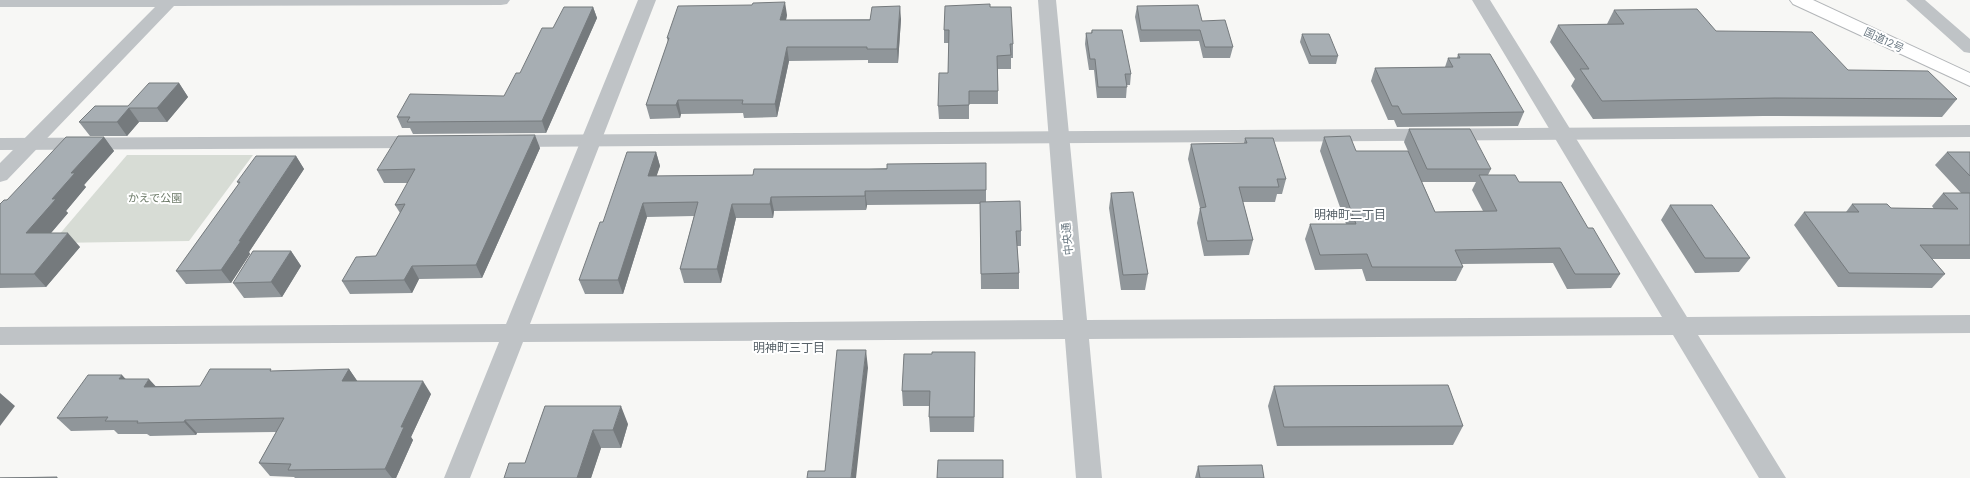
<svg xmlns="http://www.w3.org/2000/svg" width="1970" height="478" viewBox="0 0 1970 478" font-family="'DM Sans','Noto Sans JP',sans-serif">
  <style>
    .green { fill: #d7dcd5 }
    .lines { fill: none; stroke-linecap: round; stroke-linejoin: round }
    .trunk-casing { stroke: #b3b6b9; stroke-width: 2 }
    .minor { fill: #bfc3c6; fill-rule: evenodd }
    .tertiary { fill: #bfc3c6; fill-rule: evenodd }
    .trunk { fill: #fff; fill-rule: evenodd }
    .wall { fill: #90969a; fill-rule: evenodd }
    .shaded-wall { fill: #757a7d }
    .building { fill: #a7aeb3; stroke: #757a7d }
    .labels { text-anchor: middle; stroke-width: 4; stroke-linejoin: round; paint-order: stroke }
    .street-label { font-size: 11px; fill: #6a7882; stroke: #fff }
    .park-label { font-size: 11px; fill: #6c7a68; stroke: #fff }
    .neighbourhood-label { font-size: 12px; fill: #576168; stroke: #fff }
  </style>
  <rect width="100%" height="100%" fill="#f7f7f5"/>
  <path class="green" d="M127 155H253L189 241 52 243Z"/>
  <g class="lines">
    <defs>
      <path id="trunk" d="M1790 0H1813L1970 73V86L1793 4Z"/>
    </defs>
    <use href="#trunk" class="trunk-casing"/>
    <path class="minor" d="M1970 125V137L507 147 500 146 497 141 500 136 507 135Z
      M423 136 430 137 433 142 430 147 423 148 0 150V138Z"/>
    <path class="tertiary" d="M0 0H510L507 4 501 5 174 6 7 180 0 182V163L155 7H0Z
      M638 0H656L530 324 1063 320 1038 0H1056L1087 320 1662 317 1472 0H1490L1687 317 1970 315V333L1698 335 1786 478H1759L1673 335 1089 339 1102 478H1076L1065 339 523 342 470 478H444L499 342 0 345V327L506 324Z
      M1906 0H1925L1970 39V53L1964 52Z"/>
    <use href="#trunk" class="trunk"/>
  </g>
  <path class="wall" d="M1137 6 1202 21 1233 47 1230 58H1203L1199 41 1140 42 1135 17Z
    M593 7 597 18 546 133 413 134 410 128H402L397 117 504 96 553 28Z
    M990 7 1013 44V58H1011V69H998V104H969V119H939L938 106 948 73 949 43H944V30Z
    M1614 10 1716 31 1848 70 1957 99 1942 117 1763 116 1593 119 1571 86 1575 79 1550 42 1558 25 1607 24Z
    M787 15 786 20 901 19 898 63H868V60L789 61 777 117 744 118 743 113 681 114 680 118 650 119 646 105 668 42 667 38Z
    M1092 30 1131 74 1130 85H1127L1126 98H1097L1094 70H1089L1085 44 1086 33H1091Z
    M1302 34 1338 56 1336 64H1309L1300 42Z
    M1458 54 1524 112 1518 126 1397 127 1394 120H1388L1371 81 1375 68 1445 67 1448 58H1457Z
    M179 83 188 97 167 122H139L127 136H90L79 122 128 106Z
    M1409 129 1491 169 1488 175 1519 182 1588 228 1620 274 1611 288 1567 289 1553 263 1462 264 1463 267 1456 281H1366L1362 269 1315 270 1305 239 1310 224H1346L1320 151 1324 137 1356 151H1408L1404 142ZM1422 182H1476L1472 190 1483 211 1435 212Z
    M104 137 114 151 84 185 86 187 66 211 68 213 51 233 80 247 46 287 0 288V204Z
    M1245 138 1286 179 1282 194H1277L1275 202H1243L1253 240 1249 255 1204 256 1197 223 1200 208 1188 159 1191 144 1244 143Z
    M540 148 482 278 419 279 412 293 350 294 342 281 376 256 400 213 395 205 408 183H384L377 170Z
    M656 152 660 166 656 176 753 175 986 163V202L1021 231V246H1017L1019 273V289H981L980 204 867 205 866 210 774 211 773 218H736L721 283H684L680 269 694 216 647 217 623 294H585L579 280 603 222Z
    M1947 152H1970V259H1932L1945 274 1932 288 1838 287 1794 225 1804 212H1846L1852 204 1891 208 1934 209 1932 206 1943 193H1961L1935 165Z
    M296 156 304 169 249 252 250 254 231 283 186 284 176 271 239 184 237 182Z
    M1111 193 1148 274 1145 290H1121L1109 208Z
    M1670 205 1750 258 1739 272 1695 273 1661 220Z
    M291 251 301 266 282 297 244 298 233 283Z
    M975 367 974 432H930L929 417V406H903L902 391Z
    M349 369 357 381 431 394 411 437 413 440 396 478H295L294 477 270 476 259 463 276 432 197 433 196 435 150 436 147 434H118L114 430 71 431 57 418 126 379 155 386H200L272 371Z
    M1274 386 1463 426 1453 445 1277 446 1268 406Z
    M545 406 628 424 621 448H601L591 478H504L525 463Z
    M1198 466 1264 478H1195Z"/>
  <path class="shaded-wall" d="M785 2 787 15 783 34 780 20Z
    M900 6 901 19 898 63 897 49Z
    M593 7 597 18 546 133 542 121Z
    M787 47 789 61 777 117 775 104Z
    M179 83 188 97 167 122 157 108Z
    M678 100 681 114 680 118 676 105Z
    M129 108 139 122 127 136 117 122Z
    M535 135 540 148 482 278 476 265Z
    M104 137 114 151 84 185 86 187 66 211 68 213 39 247 26 233 71 173Z
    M656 152 660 166 652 190 648 176Z
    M296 156 304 169 249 252 250 254 231 283 221 270 239 241Z
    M865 191 867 205 866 210 865 196Z
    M771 197 774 211 773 218 770 204Z
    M643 203 647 217 623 294 618 280Z
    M732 204 736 218 721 283 717 269Z
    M68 233 80 247 46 287 34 274Z
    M291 251 301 266 282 297 271 282Z
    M412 266 419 279 412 293 404 280Z
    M866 350 868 368 856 478H851Z
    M975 352V367L974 432V417Z
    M349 369 358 382 342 381Z
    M122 375 134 388 119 379Z
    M149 379 161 392 144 387Z
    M423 381 431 394 411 437 413 440 396 478H392L385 469 401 427Z
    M0 393 15 406 0 426Z
    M621 406 628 424 621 448 613 430Z
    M185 420 197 433 196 435 184 422Z
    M593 430 601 448 591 478H577Z"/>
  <path class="building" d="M785 2 780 20H870L872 7 900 6 897 49H867V47H787L775 104H742L743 100H678L676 105H646L669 38H667L678 6 752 5 753 3Z
    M990 4V7H1011L1013 44H1010L1011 55 997 56 998 91H969V105L938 106 939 73H948L949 30H944L945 6Z
    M1198 5 1202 21 1225 20 1233 47H1205L1200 30H1141L1137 6Z
    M564 7H593L542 121 407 122 410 117H397L410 94 504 96 516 73H520L542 28H553Z
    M1697 9 1716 31 1812 32 1848 70 1928 71 1957 99 1775 98 1602 101 1580 69H1589L1558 25 1624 24 1614 10Z
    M1092 30H1122L1131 74H1125L1127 87H1098L1095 59H1090L1086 33H1092Z
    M1302 34H1329L1338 56H1311Z
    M1458 54H1490L1524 112 1402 114 1398 106H1392L1375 68 1453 67 1448 58H1460Z
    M149 83H179L157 108H129L117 122H79L95 106H128Z
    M1409 129H1470L1491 169H1427Z
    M535 135 476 265 412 266 404 280 342 281 356 257 376 256 405 204 395 205 415 169 377 170 398 136Z
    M1350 136 1356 151H1408L1435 212 1497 211 1479 175H1515L1519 182H1561L1588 228H1593L1620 274H1575L1560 248 1455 250 1463 267H1372L1367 254 1320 255 1310 224H1356L1324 137Z
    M66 137H104L71 173H75L52 199H56L26 233H68L34 274H0V204L4 200H7Z
    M1245 138H1273L1286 179H1277L1279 187H1239L1253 240 1207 241 1200 208 1206 207 1191 144 1247 143Z
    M627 152H656L648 176 753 175 754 169H887V164L986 163V190L865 191V196L771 197 770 204H732L717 269H680L698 202 643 203 618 280H579L600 222H603Z
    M1947 152H1970V176Z
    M256 156H296L239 241H241L221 270 176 271 240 182H237Z
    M1133 192 1148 274 1123 275 1111 193Z
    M1943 193H1970V245H1920L1945 274 1849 273 1804 212H1859L1852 204H1887L1891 208 1958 209Z
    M1020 201 1021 231H1016L1019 273 981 274 980 202Z
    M1670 205H1712L1750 258H1705Z
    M253 251H291L271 282 233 283Z
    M837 350H866L851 478H807L808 471H825Z
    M932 352H975L974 417H929L930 391H902L904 354H932Z
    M210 369H271L270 371 349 369 342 381H423L401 427H404L385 469 288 470 291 464 259 463 284 418 185 420 184 422 137 423 138 421H105L108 417 57 418 88 375H122L119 379H149L144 387 200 386Z
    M1448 385 1463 426 1284 427 1274 386Z
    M545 406H621L613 430H593L577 478H504L509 463H525Z
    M938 460H1003V478H937Z
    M1262 465 1264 478H1200L1198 466Z
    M57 477V478H0Z"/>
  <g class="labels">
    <g class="street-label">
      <text transform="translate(1884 40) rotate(25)" y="4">国道12号</text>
      <text transform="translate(1067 239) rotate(-95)" y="4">中央通</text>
    </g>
    <g class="park-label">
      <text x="155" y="202">かえで公園</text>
    </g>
    <g class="neighbourhood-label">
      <text x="1350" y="219">明神町二丁目</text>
      <text x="789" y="352">明神町三丁目</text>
    </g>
  </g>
</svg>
